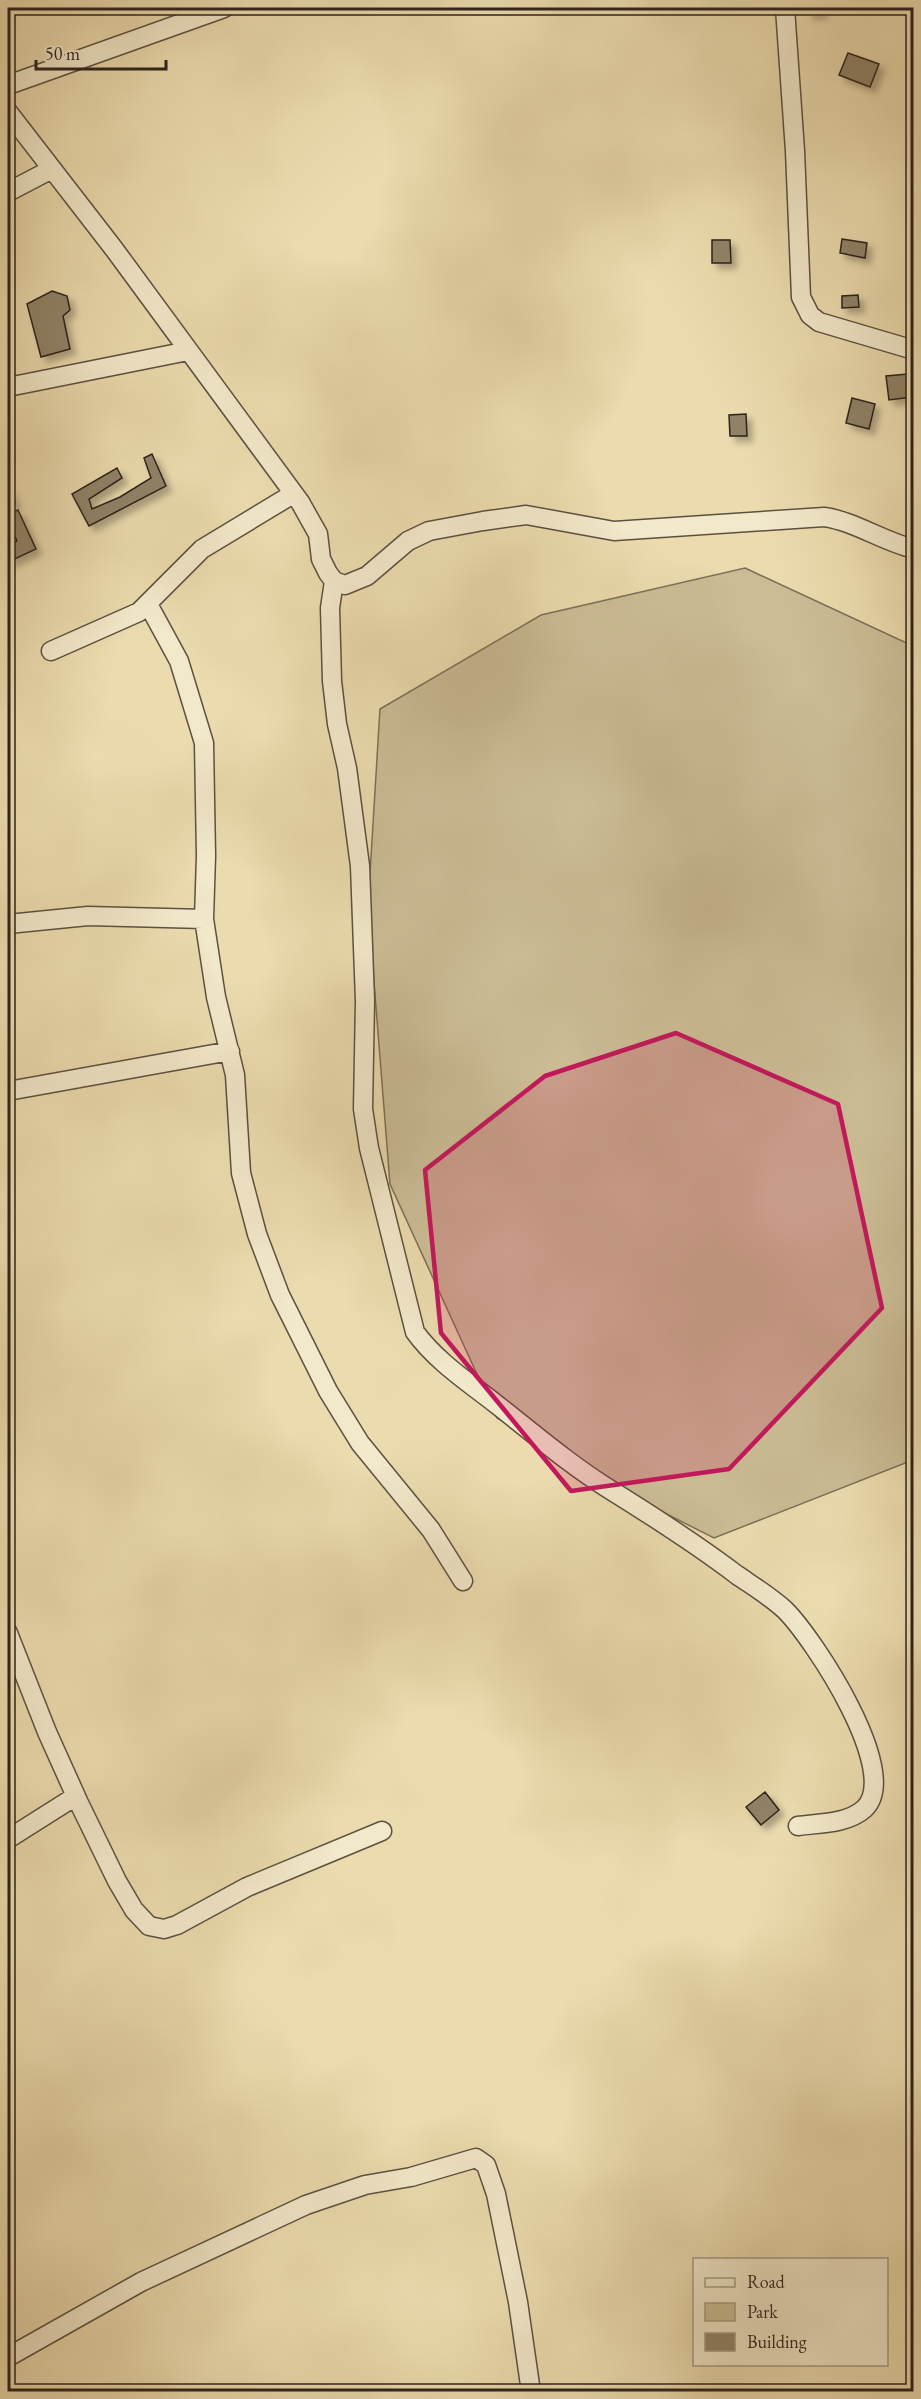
<svg xmlns="http://www.w3.org/2000/svg" width="921" height="2399" viewBox="0 0 921 2399" font-family="'EB Garamond',serif">
  <style>
    .green { fill: #cbbc95; stroke: #7c7058; stroke-width: 1.5 }
    .building { fill: #908368; stroke: #2d231c; stroke-width: 1.5; filter: url(#shadow) }
    .lines { fill: none; stroke-linecap: round; stroke-linejoin: round }
    .minor-casing { stroke: #5c5140; stroke-width: 21 }
    .minor { stroke: #f2e8ca; stroke-width: 18 }
    .marked { fill: #c2185b; fill-opacity: 0.2; stroke: #c2185b; stroke-width: 4.5; stroke-linejoin: round }
  </style>
  <defs>
    <filter id="shadow"><feDropShadow dx="5.5" dy="5.5" stdDeviation="3" flood-color="#0004"/></filter>
  </defs>
  <rect width="100%" height="100%" fill="#ebdbae"/>
  <filter id="stains"><feTurbulence type="fractalNoise" baseFrequency=".00333" numOctaves="4"/><feColorMatrix values="0 0 0 0 .2 0 0 0 0 .09 0 0 0 0 .02 0 0 0 .5 -.17"/></filter>
  <radialGradient id="worn" r=".72"><stop offset=".6" stop-color="#630" stop-opacity="0"/><stop offset="1" stop-color="#630" stop-opacity=".3"/></radialGradient>
  <path class="green" d="M745 568 913 646V1460L714 1538 643 1502 497 1418 390 1184 368 906 380 709 541 615Z"/>
  <path class="building" d="M808 8H821L822 13 808 14Z
    M848 53 879 64 870 87 839 75Z
    M842 239 867 243 865 258 840 253Z
    M712 240H730L731 263H712Z
    M52 291 67 296 70 310 63 316 70 349 41 357 27 304Z
    M858 295 859 307 842 308V296Z
    M908 374 911 397 889 400 886 376Z
    M852 398 875 404 869 429 846 423Z
    M746 414 747 436H730L729 415Z
    M152 454 166 486 89 526 72 494 117 468 122 478 89 499 92 509 120 497 151 478 144 458Z
    M8 485 15 503 8 506Z
    M18 510 36 549 8 562V546L17 541 12 530 8 532V514Z
    M765 1792 779 1810 761 1825 746 1807Z"/>
  <g class="lines">
    <defs>
      <path id="minor" d="M785 8 795 151 801 297 810 315 819 322 914 350
        M8 85 224 8
        M8 112 114 249 300 502 318 534 321 559 328 573 334 581 345 585 367 576 408 541 429 531 483 521 526 515 614 531 824 517C854 521 882 541 914 549
        M8 192 52 169
        M8 387 188 351
        M334 581 330 608 332 681 337 724 347 768 360 866 365 1001 363 1109 369 1148 415 1332C436 1361 468 1382 496 1404 533 1433 569 1464 609 1489 654 1517 695 1543 737 1575 753 1586 771 1597 785 1610 814 1639 903 1774 864 1809 847 1824 819 1823 798 1826
        M148 604 179 661 204 743 206 856 204 919 216 997 235 1075 241 1173 257 1234 280 1295 328 1391 360 1443 431 1530 463 1581
        M51 651 139 612 202 549 293 494
        M8 924 88 916 204 919
        M8 1091 230 1051
        M8 1633 47 1732 79 1803 117 1881 134 1910 149 1926 164 1929 177 1925 247 1887 382 1831
        M8 1839 76 1796
        M8 2357 141 2282 306 2205 365 2185 411 2177 476 2158 486 2165 496 2194 518 2302 531 2392"/>
    </defs>
    <use href="#minor" class="minor-casing"/>
    <use href="#minor" class="minor"/>
  </g>
  <path class="marked" d="M676 1033 838 1104 882 1308 729 1469 571 1491 441 1333 425 1170 545 1076Z"/>
  <rect width="921" height="2399" fill="none" stroke="#ebdbae" stroke-width="30"/>
  <rect x="9" y="9" width="903" height="2381" fill="none" stroke="#2d231c" stroke-width="3"/>
  <rect x="15" y="15" width="891" height="2369" fill="none" stroke="#2d231c" stroke-width="1.5"/>
  <rect x="693" y="2258" width="195" height="108" fill="#f2e8ca" stroke="#a39984" stroke-width="1.5"/>
  <rect x="705" y="2278" width="30" height="9" fill="#f2e8ca" stroke="#a39984" stroke-width="1.5"/>
  <text x="747" y="2288" font-size="18" fill="#2d231c">Road</text>
  <rect x="705" y="2303" width="30" height="18" fill="#cbbc95" stroke="#a39984" stroke-width="1.5"/>
  <text x="747" y="2318" font-size="18" fill="#2d231c">Park</text>
  <rect x="705" y="2333" width="30" height="18" fill="#908368" stroke="#a39984" stroke-width="1.5"/>
  <text x="747" y="2348" font-size="18" fill="#2d231c">Building</text>
  <path d="M36 60v9h130v-9" fill="none" stroke="#2d231c" stroke-width="3"/>
  <text x="45" y="60" font-size="18" fill="#2d231c" stroke="#f2e8ca" stroke-width="4.5" paint-order="stroke">50 m</text>
  <rect width="100%" height="100%" filter="url(#stains)"/>
  <rect width="100%" height="100%" fill="url(#worn)"/>
</svg>
